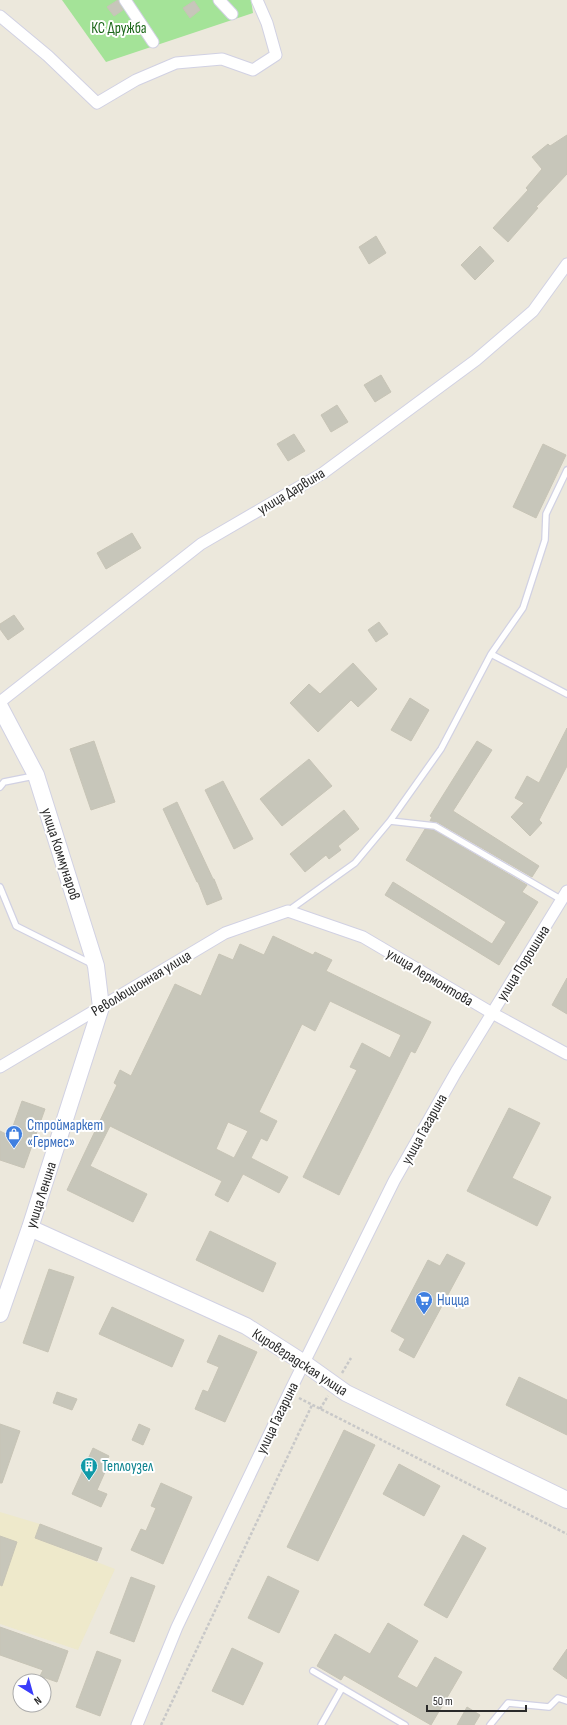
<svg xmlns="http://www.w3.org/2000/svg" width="567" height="1725" viewBox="0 0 567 1725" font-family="'Sofia Sans Condensed',sans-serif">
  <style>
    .education { fill: #eee9cb }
    .green { fill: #a4e398 }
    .building { fill: #c7c6ba; stroke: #c7c4b6; fill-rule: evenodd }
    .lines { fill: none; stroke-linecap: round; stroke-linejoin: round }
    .service-casing { stroke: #d1d1e3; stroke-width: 8 }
    .minor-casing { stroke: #d1d1e3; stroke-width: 13 }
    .secondary-casing { stroke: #d1d1e3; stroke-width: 18 }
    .path { stroke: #c8c8c8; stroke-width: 2.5; stroke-dasharray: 3 2; stroke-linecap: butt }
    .service { stroke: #fff; stroke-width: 5.5 }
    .minor { stroke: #fff; stroke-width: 11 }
    .secondary { stroke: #fff; stroke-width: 16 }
    .labels { text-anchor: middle; stroke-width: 4; stroke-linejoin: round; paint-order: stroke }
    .park-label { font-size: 15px; fill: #1c671a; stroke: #fff }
    .street-label { font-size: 15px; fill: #2a2a2a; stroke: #fff }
    .shop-label { font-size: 15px; fill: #366cbe; stroke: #fff; text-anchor: start }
    .culture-label { font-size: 15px; fill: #0d838f; stroke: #fff; text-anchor: start }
  </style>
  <rect width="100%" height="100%" fill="#ece8dc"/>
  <path class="education" d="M0 1512 40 1524 35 1538 115 1569 78 1650 0 1624Z"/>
  <path class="green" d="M62 0H251L253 13 106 62Z"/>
  <path class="building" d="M118 0 123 10 114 16 107 7Z
    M194 1 200 10 190 18 183 8Z
    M567 135V174L536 207 538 208 508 242 493 228 528 190 526 188 542 169 532 157 548 144 550 146Z
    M376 236 386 253 369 264 359 247Z
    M480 246 494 261 475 280 461 265Z
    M381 375 391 392 375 402 364 385Z
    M337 405 348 422 331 432 321 415Z
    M294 434 305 451 288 461 277 444Z
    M543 444 566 455 536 518 513 507Z
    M132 533 141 548 106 569 97 553Z
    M14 615 24 629 8 640 0 629V624Z
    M379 622 388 634 376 642 368 630Z
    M353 663 377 689 358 707 351 700 318 732 290 703 309 684 320 694Z
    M410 698 429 710 411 741 391 730Z
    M567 728V766L539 820 542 823 530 836 511 817 524 803 515 798 527 776 539 783Z
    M94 741 115 802 91 810 70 749Z
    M477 741 492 750 453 811 539 866 532 877 437 822 430 821 432 817 430 816Z
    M309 759 332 786 282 826 260 799Z
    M223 781 253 839 234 849 205 790Z
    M177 802 213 879H214L222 899 207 905 198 882H197L163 809Z
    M344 810 359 829 338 846 341 850 329 859 326 855 305 872 290 854Z
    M425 829 434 830 527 885 522 892 538 902 499 965 385 895 393 882 492 944 506 922 406 860Z
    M273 936 313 955 315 952 332 960 326 971 431 1022 415 1053 411 1051 339 1195 303 1177 357 1070 350 1067 362 1043 390 1058 401 1035 330 1001 315 1031 302 1024 259 1112 277 1121 267 1141 261 1138 251 1158 288 1177 279 1193 243 1174 228 1202 215 1195 222 1181 110 1126 90 1166 147 1194 133 1222 67 1190 117 1085 114 1083 120 1070 131 1076 175 984 201 996 219 954 233 960 240 944 264 955ZM228 1122 248 1131 234 1158 216 1149Z
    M567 978V1014L552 1005Z
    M22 1101 45 1109 24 1168 0 1160V1131L6 1134 8 1128 12 1129Z
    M509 1108 540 1123 512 1178 551 1197 537 1226 467 1191Z
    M210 1231 276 1263 263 1292 196 1260Z
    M447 1254 465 1263 414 1358 399 1350 405 1339 391 1331 428 1260 440 1266Z
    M49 1269 74 1277 48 1352 23 1343Z
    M112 1307 184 1340 172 1367 99 1334Z
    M219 1335 257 1352 225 1422 195 1409 203 1390 208 1392 219 1367 207 1362Z
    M519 1377 567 1400V1435L506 1405Z
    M57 1392 77 1399 72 1410 53 1403Z
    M0 1424 20 1431 2 1483H0Z
    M139 1424 150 1429 143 1445 132 1440Z
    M344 1430 375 1445 318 1561 287 1547Z
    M93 1448 109 1456 102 1471 105 1472 97 1490 107 1494 101 1507 72 1494Z
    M399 1464 440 1486 424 1516 383 1494Z
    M161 1483 192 1497 163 1564 131 1550 141 1529 146 1531 156 1508 151 1506Z
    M40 1524 102 1548 97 1561 35 1538Z
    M463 1535 486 1548 447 1618 424 1605Z
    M0 1536 17 1542 2 1586 0 1585Z
    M268 1576 299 1591 279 1633 248 1618Z
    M131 1577 155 1586 134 1642 110 1633Z
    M388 1623 418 1641 397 1677 417 1688 435 1657 462 1672 431 1725 344 1675 341 1680 317 1666 335 1634 370 1654Z
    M0 1627 68 1651 57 1682 40 1676 43 1670 0 1655Z
    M232 1648 263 1663 243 1705 212 1691Z
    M567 1649V1679L553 1669Z
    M97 1651 121 1660 100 1716 76 1707Z
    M467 1707 480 1715 474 1725H457Z"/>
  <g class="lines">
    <defs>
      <path id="service" d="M491 654 523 608 545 540 546 514 567 470
        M0 787 4 782 34 776
        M0 887 16 926 92 964
        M562 900 435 826 390 821 441 749 491 654 567 694
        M288 911 355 863 390 821
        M313 1671 405 1725
        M321 1725 342 1688
        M490 1725 508 1703 549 1707 558 1698 567 1701"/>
      <path id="minor" d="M125 0 153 42
        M219 0 232 14
        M0 16 48 56 97 103 136 80 176 63 222 59 253 70 276 55 267 23 257 0
        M0 702 201 544 323 473 476 360 533 311 567 264
        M0 1067 225 933 288 911 363 937 492 1013 567 1054
        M137 1725 177 1627 289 1393 394 1181 456 1072 567 891"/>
      <path id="secondary" d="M0 707 36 775 96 966 101 1007 30 1228 0 1314
        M30 1228 246 1326 304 1363 346 1393 567 1500"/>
    </defs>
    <use href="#service" class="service-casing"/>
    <use href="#minor" class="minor-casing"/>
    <use href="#secondary" class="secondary-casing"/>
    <path class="path" d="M342 1373 351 1358
      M299 1398 567 1534
      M320 1409 328 1396
      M161 1725 312 1405"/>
    <use href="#service" class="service"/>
    <use href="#minor" class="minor"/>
    <use href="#secondary" class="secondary"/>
  </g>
  <defs>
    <symbol id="shop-pin" viewBox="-11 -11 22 30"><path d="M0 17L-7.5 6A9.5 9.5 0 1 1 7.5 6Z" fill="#3f7fe0" stroke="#fff"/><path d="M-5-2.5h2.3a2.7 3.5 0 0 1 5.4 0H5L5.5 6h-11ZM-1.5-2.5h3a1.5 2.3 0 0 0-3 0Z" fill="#fff"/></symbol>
    <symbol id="supermarket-pin" viewBox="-11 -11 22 30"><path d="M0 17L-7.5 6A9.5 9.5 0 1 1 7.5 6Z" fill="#3f7fe0" stroke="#fff"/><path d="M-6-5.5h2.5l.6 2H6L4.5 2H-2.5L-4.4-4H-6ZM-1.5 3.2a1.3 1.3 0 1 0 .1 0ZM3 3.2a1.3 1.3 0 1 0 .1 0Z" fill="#fff"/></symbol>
    <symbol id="building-pin" viewBox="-11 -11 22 30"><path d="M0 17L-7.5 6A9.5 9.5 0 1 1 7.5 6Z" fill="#0f9aa8" stroke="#fff"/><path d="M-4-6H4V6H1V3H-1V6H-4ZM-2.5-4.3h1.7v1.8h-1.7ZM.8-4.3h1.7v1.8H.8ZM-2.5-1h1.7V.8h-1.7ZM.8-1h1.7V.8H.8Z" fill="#fff"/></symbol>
  </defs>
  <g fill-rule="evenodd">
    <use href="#shop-pin" x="4" y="1124" width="20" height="27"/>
    <use href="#supermarket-pin" x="414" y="1290" width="20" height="27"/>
    <use href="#building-pin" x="79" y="1456" width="20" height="27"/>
  </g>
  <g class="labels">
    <g class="park-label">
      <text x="119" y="33">КС Дружба</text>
    </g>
    <g class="street-label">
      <text transform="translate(291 491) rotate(-31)" y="5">улица Дарвина</text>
      <text transform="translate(61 854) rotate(72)" y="5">улица Коммунаров</text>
      <text transform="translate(523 963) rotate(-58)" y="5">улица Порошина</text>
      <text transform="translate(430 977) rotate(31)" y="5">улица Лермонтова</text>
      <text transform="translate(141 983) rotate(-31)" y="5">Революционная улица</text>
      <text transform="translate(424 1129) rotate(-61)" y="5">улица Гагарина</text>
      <text transform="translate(41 1195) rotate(-72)" y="5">улица Ленина</text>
      <text transform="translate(300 1362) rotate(33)" y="5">Кировградская улица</text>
      <text transform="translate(277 1418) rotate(-64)" y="5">улица Гагарина</text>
    </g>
    <g class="shop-label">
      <text x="27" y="1130">Строймаркет<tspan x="27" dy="17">«Гермес»</tspan></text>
      <text x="437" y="1305">Ницца</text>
    </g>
    <g class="culture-label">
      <text x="102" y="1471">Теплоузел</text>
    </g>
  </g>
  <g transform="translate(32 1693) rotate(143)"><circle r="19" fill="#ffffff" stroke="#aaaaaa"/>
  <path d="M0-3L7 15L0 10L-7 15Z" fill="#3b3cfa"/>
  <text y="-6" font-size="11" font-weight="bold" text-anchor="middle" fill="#2a2a2a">N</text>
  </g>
  <path d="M427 1705v6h99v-6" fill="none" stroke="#2a2a2a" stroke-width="2"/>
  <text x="433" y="1705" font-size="12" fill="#2a2a2a" stroke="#ffffff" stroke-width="3" paint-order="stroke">50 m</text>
</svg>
